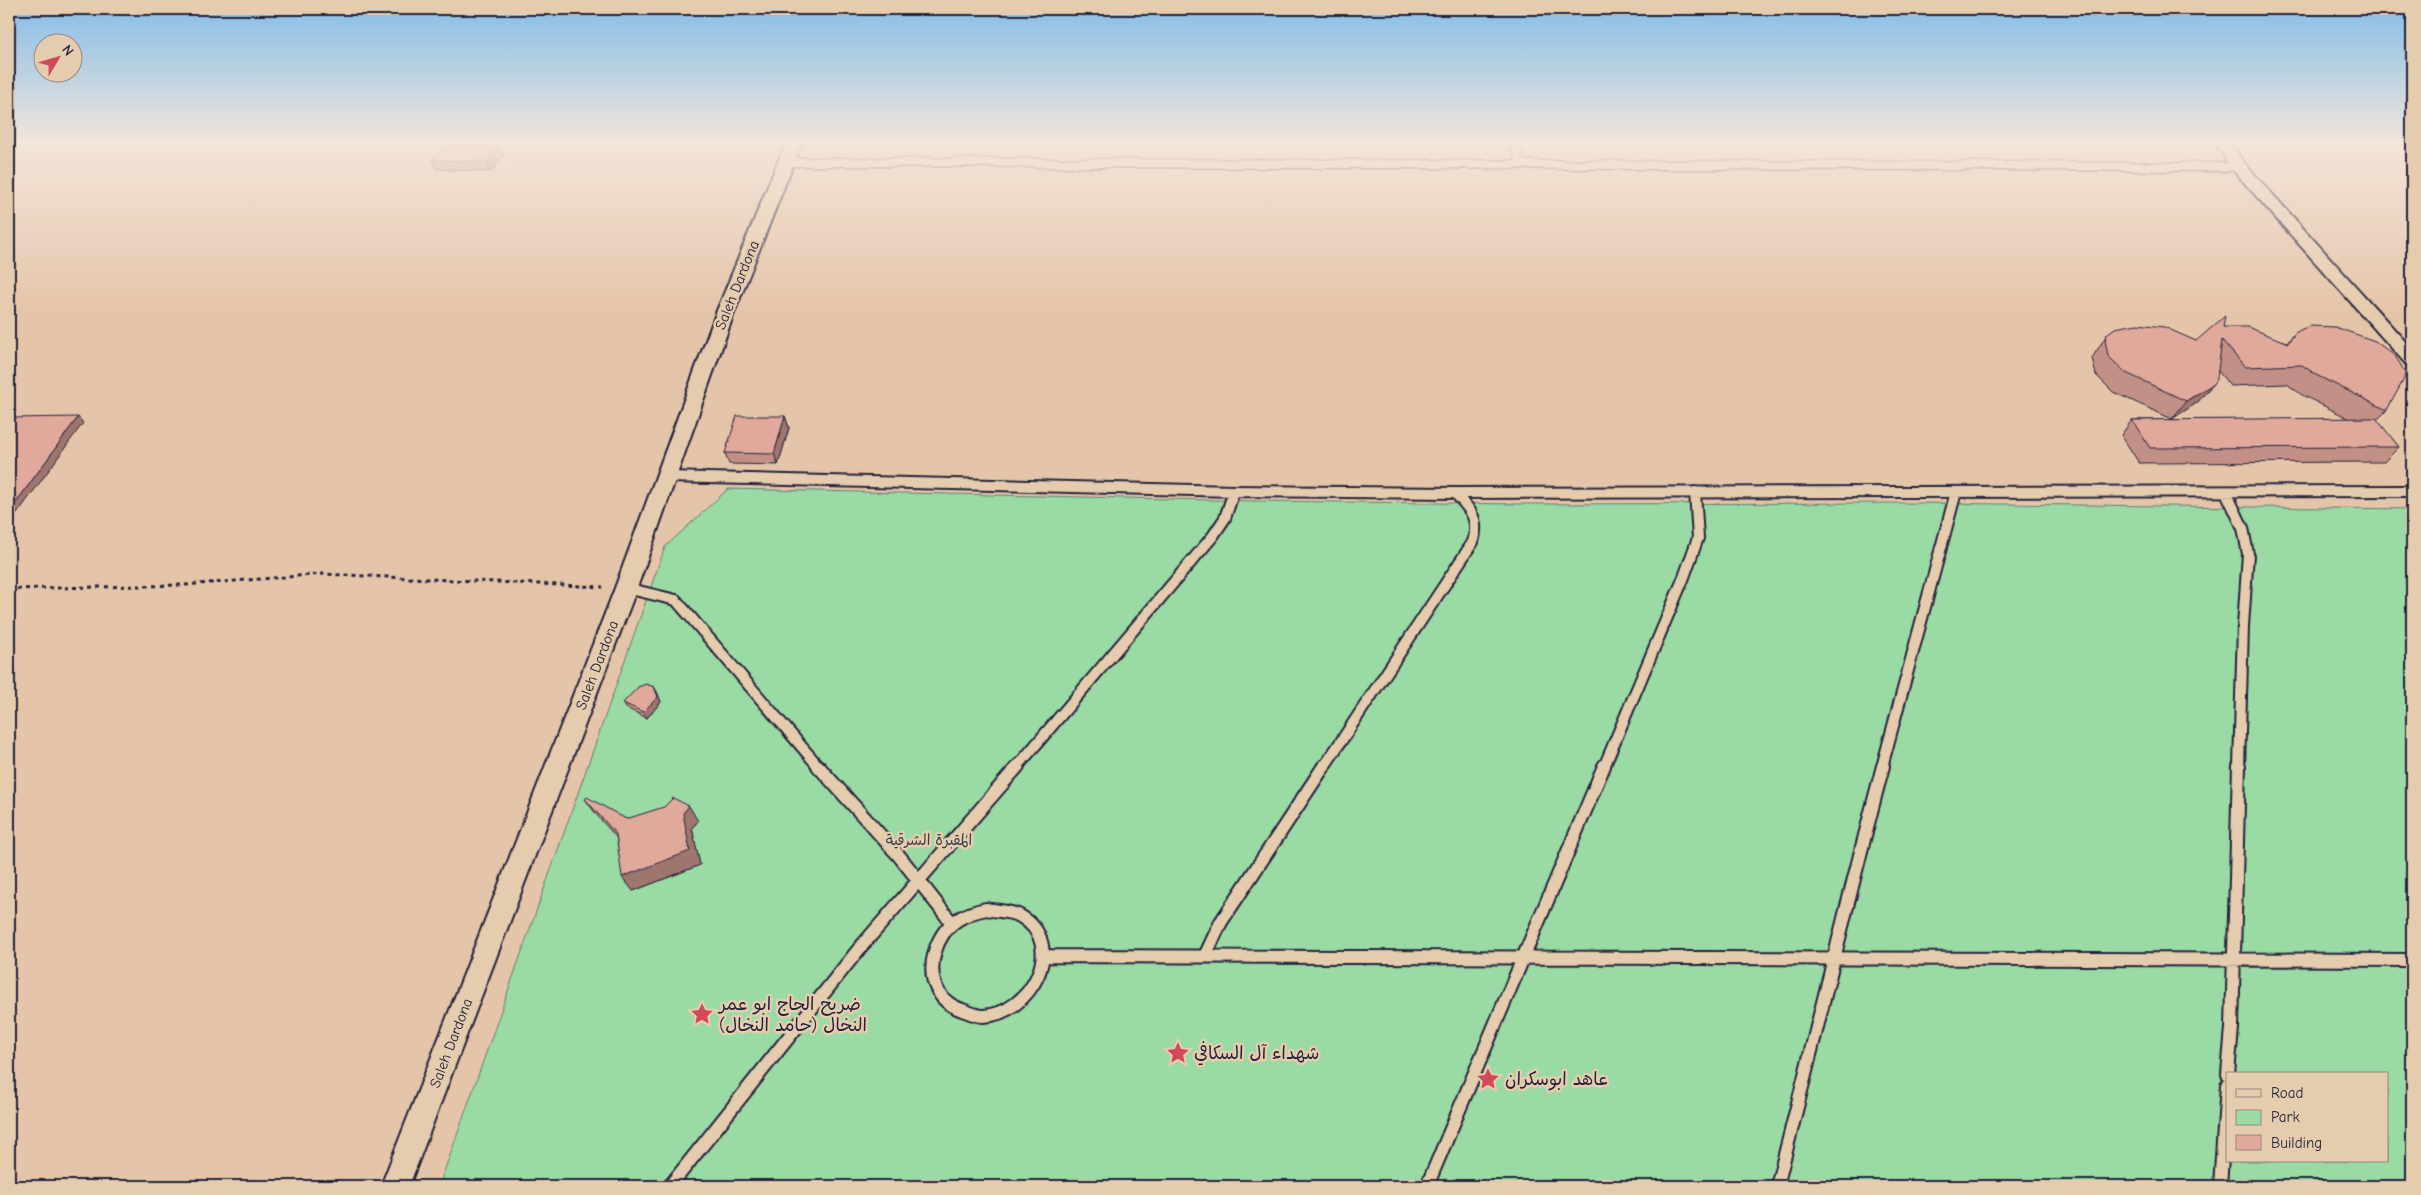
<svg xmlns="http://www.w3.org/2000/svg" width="2421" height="1195" viewBox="0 0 2421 1195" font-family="'Comic Neue','Playpen Sans Arabic',sans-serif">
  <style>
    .green { fill: #99daa5; stroke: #5e7e70; fill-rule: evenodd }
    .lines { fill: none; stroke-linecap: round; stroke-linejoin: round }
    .stream { stroke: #6287a6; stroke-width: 5.5 }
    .lane-far2-casing { stroke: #22223b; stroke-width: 11 }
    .lane-far1-casing { stroke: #22223b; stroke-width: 14 }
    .lane-casing { stroke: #22223b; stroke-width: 16 }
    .street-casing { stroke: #22223b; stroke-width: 4 }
    .path-far1 { stroke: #22223b; stroke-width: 2.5; stroke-dasharray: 3 3; stroke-linecap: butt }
    .path { stroke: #22223b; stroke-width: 3; stroke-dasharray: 4 4; stroke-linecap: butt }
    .lane-far2 { stroke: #e6ccae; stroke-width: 8 }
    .lane-far1 { stroke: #e6ccae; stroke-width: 10 }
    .lane { stroke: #e6ccae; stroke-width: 12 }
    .street { fill: #e6ccae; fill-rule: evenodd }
    .wall { fill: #c29086; stroke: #22223b }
    .shaded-wall { fill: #9e766d; stroke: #22223b }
    .building { fill: #e1a89c; stroke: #22223b }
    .labels { text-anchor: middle; stroke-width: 5; stroke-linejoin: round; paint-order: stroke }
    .street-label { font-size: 15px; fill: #22223b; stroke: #e6ccae }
    .park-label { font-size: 15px; fill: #343e4b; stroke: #e6ccae }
    .near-poi-label { font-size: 18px; fill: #22223b; stroke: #e6ccae; text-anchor: start }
  </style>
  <rect width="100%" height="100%" fill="#e5c5aa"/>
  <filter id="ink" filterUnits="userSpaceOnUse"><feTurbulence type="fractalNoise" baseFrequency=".02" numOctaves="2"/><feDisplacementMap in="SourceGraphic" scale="10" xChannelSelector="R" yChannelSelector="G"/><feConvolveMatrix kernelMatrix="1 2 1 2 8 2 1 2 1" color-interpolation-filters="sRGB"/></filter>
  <g filter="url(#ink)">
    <path class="green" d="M728 489 1257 501 1521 504 1919 503 2412 509V1186H439L665 547ZM2227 1074H2387V1161H2227Z"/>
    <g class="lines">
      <path class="stream" d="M9 150 34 142"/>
      <defs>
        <path id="lane-far2" d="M1513 142 1521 164
          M787 162 2239 167"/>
        <path id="lane-far1" d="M666 477 1234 491 1455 493 2412 491
          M2226 492 2243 528 2248 554 2243 626 2239 767
          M626 588 676 600 819 767
          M1017 767 1213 536 1225 518 1234 491
          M1324 767 1473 542C1480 519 1470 509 1455 493
          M1604 767 1684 577 1698 538 1695 492
          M1882 767 1956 492"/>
        <path id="lane" d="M818 766 900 857 952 923
          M986 909C996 911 1011 911 1020 916 1069 944 1030 1015 983 1016 977 1016 970 1013 965 1011 953 1007 944 1002 938 991 925 968 936 934 957 920 966 914 976 911 986 909Z
          M1044 956 2412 960
          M1205 956 1221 922 1324 766
          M2228 1074 2232 1028 2239 766
          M670 1186 859 949 1018 766
          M1427 1186 1604 766
          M1777 1186C1813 1046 1846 906 1883 766
          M2220 1186 2227 1085"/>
        <path id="street" d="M786 142H802L734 313 637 588 409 1186H381L615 588 716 313Z
          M2214 142H2229L2245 164 2412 349V366L2406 364 2233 170Z"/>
      </defs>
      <use href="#lane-far2" class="lane-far2-casing"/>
      <use href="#lane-far1" class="lane-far1-casing"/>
      <use href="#lane" class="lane-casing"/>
      <use href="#street" class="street-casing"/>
      <path class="path-far1" d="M1799 142 1804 150"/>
      <path class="path" d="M9 589 185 585 323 574 603 587"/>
      <use href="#lane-far2" class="lane-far2"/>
      <use href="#lane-far1" class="lane-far1"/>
      <use href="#lane" class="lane"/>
      <use href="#street" class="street"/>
    </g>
    <path class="wall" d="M504 155 491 172 437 169 432 160Z
      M2223 327 2287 342 2295 333 2387 410 2377 420 2399 447 2384 462 2139 463 2121 435 2132 420 2350 419 2302 395 2287 384 2230 386 2218 371 2198 402 2172 419 2113 392 2096 375 2092 358 2108 333 2196 341Z
      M785 416 789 428 778 465 729 464 725 453Z
      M654 687 657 692 661 702 647 718 626 708 623 703Z
      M585 799 626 819 698 821 692 828 700 865 633 891 616 837 596 814Z"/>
    <path class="shaded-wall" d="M499 146 504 155 491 172 487 162Z
      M2213 384 2198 402 2172 419 2186 401Z
      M785 416 789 428 778 465 774 454Z
      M78 417 83 423 9 525V512Z
      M654 687 657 692 661 702 647 718 643 712Z
      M689 806 698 821 692 828 700 865 633 891 622 877Z"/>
    <path class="building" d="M446 143 499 146 487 162 432 160Z
      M2225 316 2223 327H2248L2288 343 2295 333 2302 329 2311 326 2335 327 2375 341 2395 356 2405 372 2404 379 2387 410 2318 376 2302 365 2245 367 2222 340 2217 378 2213 384 2186 401 2126 373 2108 356 2105 339 2108 333 2115 328 2137 324 2164 327 2196 341Z
      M737 416H785L774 454 725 453Z
      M78 417 9 512V418Z
      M2376 418 2399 447 2150 448 2132 420Z
      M646 684 654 687 658 697 643 712 623 703 638 687Z
      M587 797 626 819 664 807 673 798 689 806 683 813 690 851 622 877 616 834 585 799Z"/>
  </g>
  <linearGradient id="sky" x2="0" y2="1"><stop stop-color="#83bdea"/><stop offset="0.46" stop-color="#f3e5d9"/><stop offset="1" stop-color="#f3e5d9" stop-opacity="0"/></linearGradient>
  <rect width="2421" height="310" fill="url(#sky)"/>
  <defs>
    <symbol id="sight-bare" viewBox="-9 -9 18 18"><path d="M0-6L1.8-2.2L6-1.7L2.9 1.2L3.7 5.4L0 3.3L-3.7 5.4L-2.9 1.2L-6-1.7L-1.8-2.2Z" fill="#d1495b" stroke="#e6ccae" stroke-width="2.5" paint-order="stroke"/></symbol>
  </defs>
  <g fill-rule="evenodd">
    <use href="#sight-bare" x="686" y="998" width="32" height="32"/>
    <use href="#sight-bare" x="1162" y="1037" width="32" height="32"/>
    <use href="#sight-bare" x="1472" y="1063" width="32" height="32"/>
  </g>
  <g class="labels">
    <g class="street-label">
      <text transform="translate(737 285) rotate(-68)" y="5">Saleh Dardona</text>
      <text transform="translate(597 665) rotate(-69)" y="5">Saleh Dardona</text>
      <text transform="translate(451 1043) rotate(-69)" y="5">Saleh Dardona</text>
    </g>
    <g class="park-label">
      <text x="929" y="845">المقبرة الشرقية</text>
    </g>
    <g class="near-poi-label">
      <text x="719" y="1010">ضريح الحاج ابو عمر<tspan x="719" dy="21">النخال (حامد النخال)</tspan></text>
      <text x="1194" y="1059">شهداء آل السكافي</text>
      <text x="1505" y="1085">عاهد ابوسكران</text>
    </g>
  </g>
  <rect width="2421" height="1195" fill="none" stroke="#e6ccae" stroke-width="30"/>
  <rect x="15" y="15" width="2391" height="1165" fill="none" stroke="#22223b" stroke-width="2" filter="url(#ink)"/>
  <rect x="2226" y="1072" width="162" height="90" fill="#e6ccae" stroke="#988880"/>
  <rect x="2236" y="1089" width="25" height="8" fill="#e6ccae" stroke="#988880"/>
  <text x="2271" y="1098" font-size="15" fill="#22223b">Road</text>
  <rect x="2236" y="1110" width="25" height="15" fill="#99daa5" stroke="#988880"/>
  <text x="2271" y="1122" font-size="15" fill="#22223b">Park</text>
  <rect x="2236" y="1135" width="25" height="15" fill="#e1a89c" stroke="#988880"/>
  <text x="2271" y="1148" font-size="15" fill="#22223b">Building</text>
  <g transform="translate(58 58) rotate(52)"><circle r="24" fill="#e6ccae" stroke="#988880"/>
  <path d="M0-4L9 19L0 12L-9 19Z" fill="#d1495b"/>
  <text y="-8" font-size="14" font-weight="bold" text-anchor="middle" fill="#22223b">N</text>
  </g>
</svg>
